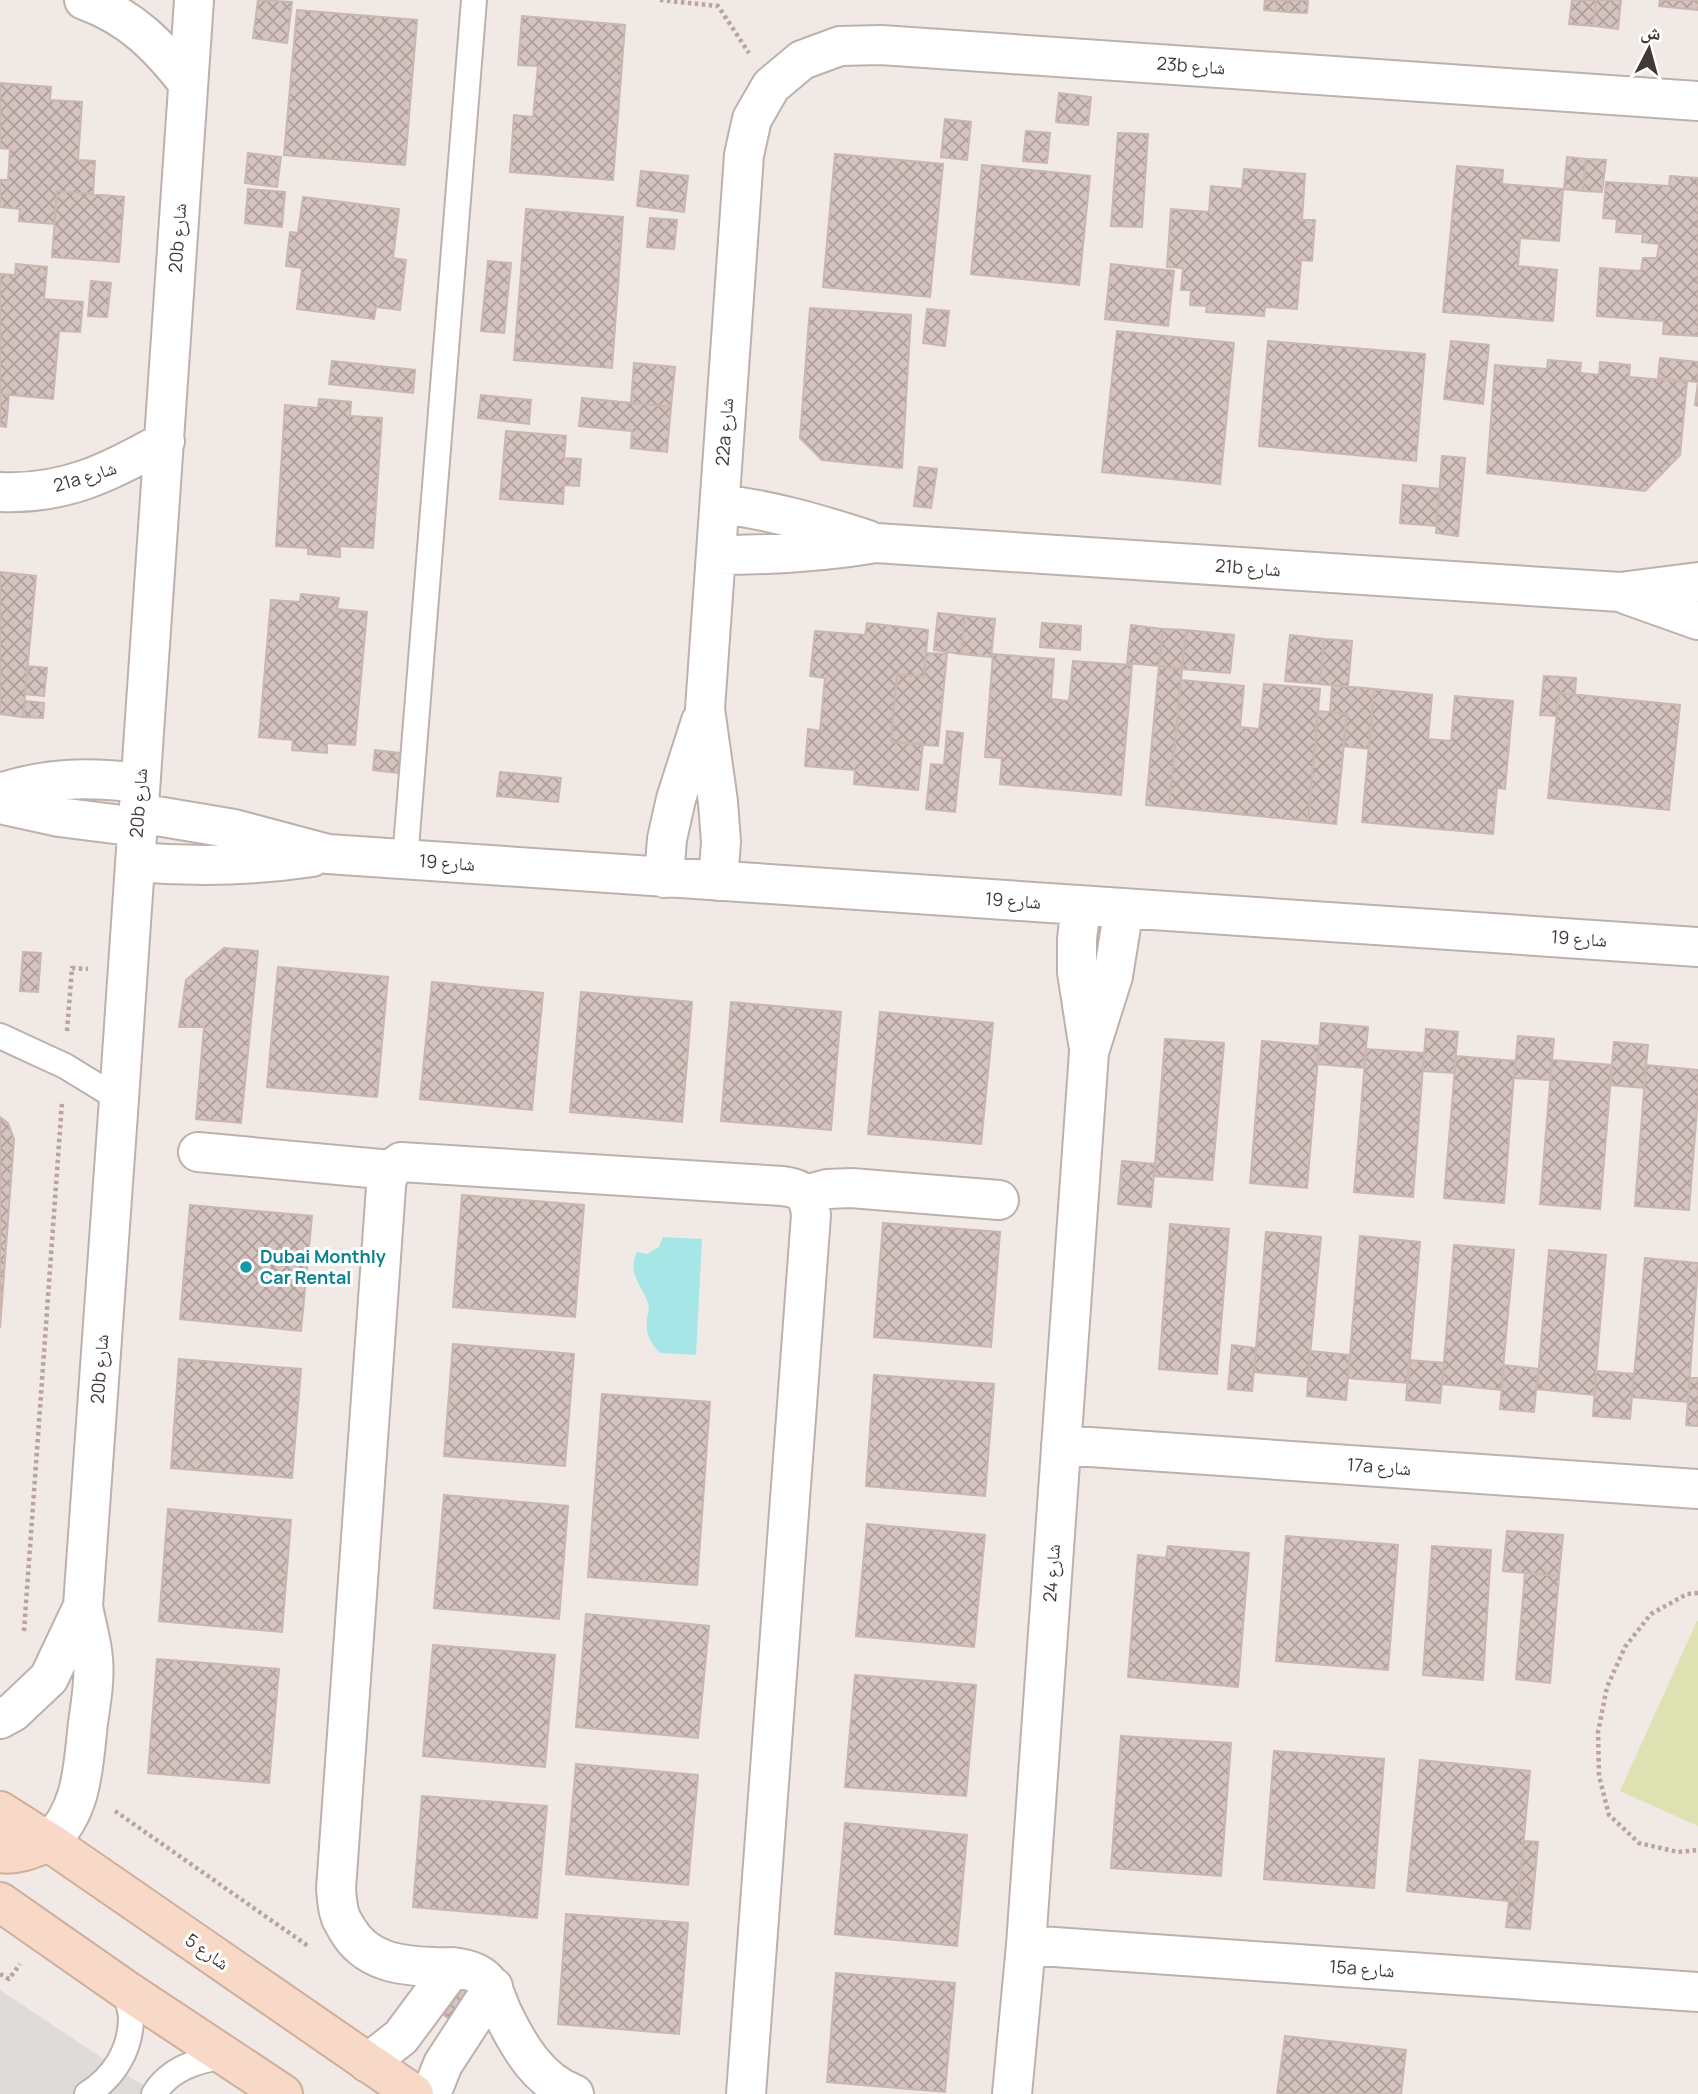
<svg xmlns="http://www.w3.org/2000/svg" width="1698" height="2094" viewBox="0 0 1698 2094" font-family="Manrope,'Noto Naskh Arabic',sans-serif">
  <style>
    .park { fill: #dee1b2 }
    .parking { fill: #dfdbda }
    .water { fill: #a7e6e7 }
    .building { fill: url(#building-cross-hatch); stroke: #cbb6b0; stroke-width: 2 }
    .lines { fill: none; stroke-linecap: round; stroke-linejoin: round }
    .lane-casing { stroke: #beb1ac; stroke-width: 28 }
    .street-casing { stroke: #beb1ac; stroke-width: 42 }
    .secondary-casing { stroke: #cfae9b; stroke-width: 42 }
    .path { stroke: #bba49c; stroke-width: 4.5; stroke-dasharray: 3.5 3.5; stroke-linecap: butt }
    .lane { stroke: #fff; stroke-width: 24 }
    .street { stroke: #fff; stroke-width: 38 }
    .secondary { stroke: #f8d9c7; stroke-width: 38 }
    .culture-dot { fill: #0f9aa8; stroke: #fff; stroke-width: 2.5 }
    .labels { text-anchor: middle; stroke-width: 6; stroke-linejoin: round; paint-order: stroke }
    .street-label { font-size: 18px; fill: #423835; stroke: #fff }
    .culture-label { font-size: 18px; font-weight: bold; fill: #0d838f; stroke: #fff; text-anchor: start }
  </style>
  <defs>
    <pattern id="building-cross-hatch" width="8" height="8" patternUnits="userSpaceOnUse" patternTransform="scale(1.75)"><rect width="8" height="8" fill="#d4c3bf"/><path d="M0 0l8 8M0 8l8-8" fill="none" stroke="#ae9f9c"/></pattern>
  </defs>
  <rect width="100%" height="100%" fill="#f0e9e5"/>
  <path class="park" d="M1697 1621H1698V1826L1620 1791Z"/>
  <path class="parking" d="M0 1990 156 2094H0Z"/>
  <path class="water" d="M663 1237 702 1239 696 1355 660 1353C650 1342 645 1334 647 1319 648 1313 650 1308 648 1303 641 1283 627 1274 637 1252L647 1254 659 1247Z"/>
  <path class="building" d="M258 0 292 2 287 43 253 38Z
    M1265 0H1288L1287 12 1264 10Z
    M1288 0H1308L1307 13 1287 12Z
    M1572 0H1596L1593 26 1569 24Z
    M1596 0H1621L1618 29 1593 26Z
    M1660 0H1698V10L1659 6Z
    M297 10 417 20 405 165 284 155Z
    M522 16 625 25 613 180 510 172 514 115 533 117 538 66 518 65Z
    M0 83 51 87 50 100 82 102 78 160 95 161 93 194 57 191 54 224 19 221 20 209 0 207V180H8L10 149 0 148Z
    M1059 93 1091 97 1088 125 1056 122Z
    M945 119 971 122 967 160 941 157Z
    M1026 131 1050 133 1047 163 1023 161Z
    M1118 133 1148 134 1142 227 1111 226Z
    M248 153 281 157 277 187 245 183Z
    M835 154 943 164 930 297 823 287Z
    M1567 157 1586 159 1583 191 1564 189Z
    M1586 159 1606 160 1602 192 1583 191Z
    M982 165 1090 176 1079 285 971 274Z
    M1457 166 1503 170 1502 184 1563 189 1559 241 1520 238 1518 266 1557 270 1553 321 1443 312Z
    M1244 169 1305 174 1302 220H1315L1312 261 1301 260 1297 309 1265 307 1264 316 1206 312 1207 306 1190 305 1191 290H1181L1183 268 1167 267 1171 209 1209 212 1211 186 1242 189Z
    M641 171 688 176 684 212 637 206Z
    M1670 176 1698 178V336L1663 334 1664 321 1597 316 1600 268 1641 271 1643 258H1657L1659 244 1642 242 1643 234 1616 232 1617 219 1603 218 1606 182 1669 186Z
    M248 189 285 192 282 227 245 223Z
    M57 191 124 197 119 262 52 257Z
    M303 197 399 209 393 258 406 260 400 310 376 307 374 319 297 309 302 268 286 266 290 232 298 233Z
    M526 209 623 217 612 368 514 360Z
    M650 218 677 220 674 249 647 247Z
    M488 261 511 263 504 333 481 331Z
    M16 264 47 267 44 299 83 302 80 332 59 331 53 399 0 394V274L15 275Z
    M1111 264 1174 271 1168 326 1105 319Z
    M91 281 111 283 107 317 88 316Z
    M810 308 911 315 902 468 822 460 800 438Z
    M927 309 949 311 945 346 923 343Z
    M1117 331 1234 343 1220 484 1102 472Z
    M1268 341 1425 354 1416 461 1259 446Z
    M1451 341 1489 345 1483 404 1444 399Z
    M1660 358 1698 362V406L1695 405 1698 382 1658 378Z
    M1548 360 1581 363 1580 373 1599 375 1600 362 1630 365 1629 377 1687 382 1680 455 1645 491 1487 473 1495 365 1547 369Z
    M332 361 415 370 413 393 329 384Z
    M634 363 675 367 671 407 631 403Z
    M0 394 9 395 6 427 0 426Z
    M481 395 531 400 529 424 478 418Z
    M582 398 671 407 667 452 631 448 632 431 579 426Z
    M319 399 351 402 350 416 382 418 373 548 340 546V557L308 554V548L276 546 285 405 318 408Z
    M506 431 566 436 564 458 581 459 579 486 564 485 563 504 500 499Z
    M1442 456 1465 458 1458 536 1436 533Z
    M919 467 937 469 931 508 914 506Z
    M1403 485 1440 489 1436 526 1400 523Z
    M0 572 36 576 23 717 0 714Z
    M301 594 339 598 337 609 367 612 355 745 327 743V753L292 750 293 740 259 737 271 600 300 602Z
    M938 613 965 616 961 654 934 650Z
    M965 616 995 619 991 657 961 654Z
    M867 623 928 630 924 677 897 674 891 742 923 744 918 790 854 784 855 770 805 766 808 729 820 731 825 678 810 676 815 631 865 635Z
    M1042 623 1081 626 1080 650 1040 647Z
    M1131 625 1163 629 1159 666 1127 663Z
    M1163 629 1186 630 1182 669 1159 666Z
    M1186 630 1234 635 1230 673 1182 669Z
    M1290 635 1324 639 1320 684 1285 681Z
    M1324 639 1352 641 1348 687 1320 684Z
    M926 653 947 654 938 746 891 742 897 674 924 677Z
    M993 654 1054 659 1051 699 1069 701 1073 661 1132 665 1121 795 1000 784 1002 758 985 757Z
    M28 666 47 668 44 696 25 694Z
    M1159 666 1182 669 1169 807 1146 805Z
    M1544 676 1576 678 1575 695 1559 693 1557 716 1540 715Z
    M1181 680 1244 686 1240 727 1259 729 1264 684 1320 689 1308 821 1169 807Z
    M1332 685 1374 689 1369 749 1343 746 1347 714 1330 712Z
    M1374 689 1432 695 1428 739 1451 741 1455 696 1513 701 1505 789 1497 788 1493 834 1362 822Z
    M1559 693 1680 705 1669 810 1548 798Z
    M25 701 44 703 43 718 23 717Z
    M1318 711 1347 714 1336 824 1308 821Z
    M947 731 963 733 955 812 926 809 931 764 944 765Z
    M375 750 401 753 398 773 373 770Z
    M500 772 561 778 558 802 497 796Z
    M224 948 258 951 241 1123 196 1119 204 1027H179L186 980Z
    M23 952 41 953 38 992 20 991Z
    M278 967 388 977 377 1097 267 1087Z
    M432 982 543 993 532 1110 420 1099Z
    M581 992 692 1002 682 1122 570 1112Z
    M731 1002 841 1012 831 1130 721 1121Z
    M880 1012 993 1023 981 1144 868 1134Z
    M1321 1023 1368 1027 1364 1068 1318 1064Z
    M1426 1029 1458 1032 1454 1073 1423 1071Z
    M1518 1036 1554 1039 1550 1080 1514 1078Z
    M1165 1039 1224 1043 1212 1180 1154 1176Z
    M1262 1041 1319 1046 1307 1188 1250 1183Z
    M1614 1042 1648 1045 1644 1088 1610 1085Z
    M1366 1049 1424 1053 1413 1197 1354 1192Z
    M1456 1056 1515 1061 1504 1203 1444 1198Z
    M1552 1060 1612 1065 1600 1209 1540 1204Z
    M1646 1065 1698 1070V1097L1689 1210 1635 1206Z
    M0 1117 8 1123 14 1139 0 1328Z
    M1122 1161 1155 1164 1151 1207 1118 1204Z
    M462 1195 584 1205 575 1317 453 1307Z
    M190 1205 312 1216 301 1331 180 1319Z
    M883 1223 1000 1232 991 1347 874 1337Z
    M1170 1224 1229 1229 1217 1374 1159 1369Z
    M1266 1232 1321 1237 1308 1377 1254 1372Z
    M1360 1236 1420 1242 1408 1383 1348 1378Z
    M1454 1245 1514 1250 1501 1390 1442 1384Z
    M1549 1250 1606 1255 1594 1395 1537 1389Z
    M1645 1258 1698 1263 1688 1402 1632 1397Z
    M453 1344 574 1354 565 1466 444 1456Z
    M1232 1345 1256 1348 1252 1391 1228 1389Z
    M1310 1351 1350 1355 1346 1400 1307 1396Z
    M179 1359 301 1369 292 1478 171 1468Z
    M1409 1360 1444 1363 1440 1403 1406 1400Z
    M1504 1365 1538 1369 1534 1412 1500 1409Z
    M1596 1371 1634 1374 1630 1419 1593 1416Z
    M874 1375 994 1384 985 1496 866 1486Z
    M1690 1378H1698V1426L1686 1425Z
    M602 1394 710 1402 697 1585 588 1577Z
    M444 1495 568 1506 559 1619 434 1608Z
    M168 1509 291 1520 282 1632 159 1621Z
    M867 1524 985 1535 974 1647 856 1636Z
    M1507 1531 1563 1535 1559 1576 1503 1571Z
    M1286 1536 1398 1545 1388 1670 1276 1661Z
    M1168 1546 1249 1553 1238 1687 1128 1677 1138 1555 1166 1558Z
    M1432 1546 1491 1550 1483 1680 1423 1675Z
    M1525 1573 1559 1576 1550 1683 1516 1679Z
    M586 1614 709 1626 698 1738 576 1727Z
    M433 1645 555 1655 545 1767 423 1756Z
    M157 1659 279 1669 269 1783 148 1773Z
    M855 1675 976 1685 966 1796 845 1787Z
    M1121 1736 1231 1743 1221 1876 1111 1868Z
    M1274 1751 1384 1759 1374 1888 1264 1879Z
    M1420 1760 1530 1771 1518 1902 1407 1891Z
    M576 1764 698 1775 688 1885 566 1874Z
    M422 1796 547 1806 537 1918 413 1907Z
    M845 1823 967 1835 957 1946 835 1934Z
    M1524 1841 1538 1842 1530 1929 1506 1927 1509 1901 1518 1902Z
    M566 1914 688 1923 679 2034 558 2024Z
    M836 1973 955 1983 945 2092 827 2082Z
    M462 1989 476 1998 458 2025 444 2015Z
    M1285 2036 1406 2050 1401 2094H1277Z"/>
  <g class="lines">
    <defs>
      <path id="lane" d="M405 860 474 0
        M0 1036 65 1066 119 1099
        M87 2094C114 2077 131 2050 131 2017 130 2008 127 1999 126 1990
        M154 2094C170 2068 198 2060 227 2056"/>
      <path id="street" d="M84 0C131 17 158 45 188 83
        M0 492C65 495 110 472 165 441
        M720 504C771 510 819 524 868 540
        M716 555C770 555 823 552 876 543L1620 592 1698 582
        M1625 594 1698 620
        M0 793C48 777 91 777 140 783
        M0 804 59 817 138 827
        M139 813 234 829 328 854 1698 947
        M135 862C195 867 253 866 312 857
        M664 878 667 839 676 799 701 721
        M718 881 721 842 718 802 705 709 744 155 752 119 771 86 802 60 840 46 881 45 1698 101
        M1081 905 1077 939V972L1088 1043
        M198 1152 391 1170
        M805 1195 827 1189 851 1188 999 1200
        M1061 1445 1698 1489
        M0 1719 13 1712 49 1678 83 1606
        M49 1842C83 1810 83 1767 88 1723 91 1702 95 1680 93 1659 92 1642 86 1624 83 1606L119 1099 194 0
        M1026 1945 1698 1992
        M368 2063 401 2037 453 1967
        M431 2094 443 2064 493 1987
        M574 2094C538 2081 518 2045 502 2012 496 1999 494 1985 481 1976 467 1967 451 1967 435 1967 400 1966 366 1962 347 1929 345 1925 341 1920 340 1915 337 1907 337 1897 336 1889L386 1187C387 1174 391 1169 401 1162L782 1186C802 1188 809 1195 811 1215L746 2094
        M1012 2094 1026 1945 1089 1052 1113 976 1124 908"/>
      <path id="secondary" d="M0 1811 49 1842 414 2094
        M0 1853C16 1856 34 1848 49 1842
        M0 1902 126 1990 283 2094"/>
    </defs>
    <use href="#lane" class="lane-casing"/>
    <use href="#street" class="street-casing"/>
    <use href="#secondary" class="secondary-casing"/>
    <path class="path" d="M660 0 718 6 749 53
      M67 1031 72 968 88 969
      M1698 1593 1687 1594 1651 1614 1625 1647 1607 1687 1598 1732 1599 1776 1609 1815 1639 1843 1678 1852 1698 1850
      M24 1631 62 1102
      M115 1811 308 1946
      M0 1974 9 1979 20 1964"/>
    <use href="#lane" class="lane"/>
    <use href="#street" class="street"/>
    <use href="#secondary" class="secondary"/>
  </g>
  <circle class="culture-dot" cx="246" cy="1267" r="7"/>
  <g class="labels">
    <g class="street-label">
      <text transform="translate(1191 66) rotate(4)" y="6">23b شارع</text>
      <text transform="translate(178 238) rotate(-86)" y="6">20b شارع</text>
      <text transform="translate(725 432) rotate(-86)" y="6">22a شارع</text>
      <text transform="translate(85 477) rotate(-17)" y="6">21a شارع</text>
      <text transform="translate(1248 568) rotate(4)" y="6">21b شارع</text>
      <text transform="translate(139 803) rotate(-86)" y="6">20b شارع</text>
      <text transform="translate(447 863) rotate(4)" y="6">شارع 19</text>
      <text transform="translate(1013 901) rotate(4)" y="6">شارع 19</text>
      <text transform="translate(1579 939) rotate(4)" y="6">شارع 19</text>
      <text transform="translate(100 1369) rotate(-86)" y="6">20b شارع</text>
      <text transform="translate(1379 1467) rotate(4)" y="6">17a شارع</text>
      <text transform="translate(1052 1573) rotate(-86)" y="6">شارع 24</text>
      <text transform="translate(207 1952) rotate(35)" y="6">شارع 5</text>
      <text transform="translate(1362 1969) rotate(4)" y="6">15a شارع</text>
    </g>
    <g class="culture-label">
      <text x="260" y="1263">Dubai Monthly<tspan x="260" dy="21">Car Rental</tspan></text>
    </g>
  </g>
  <g transform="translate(1649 49) rotate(6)" stroke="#ffffff" stroke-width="5" paint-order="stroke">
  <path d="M0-5L12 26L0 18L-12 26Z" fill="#423835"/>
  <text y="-10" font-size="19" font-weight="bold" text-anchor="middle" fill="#423835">ش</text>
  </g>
</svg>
